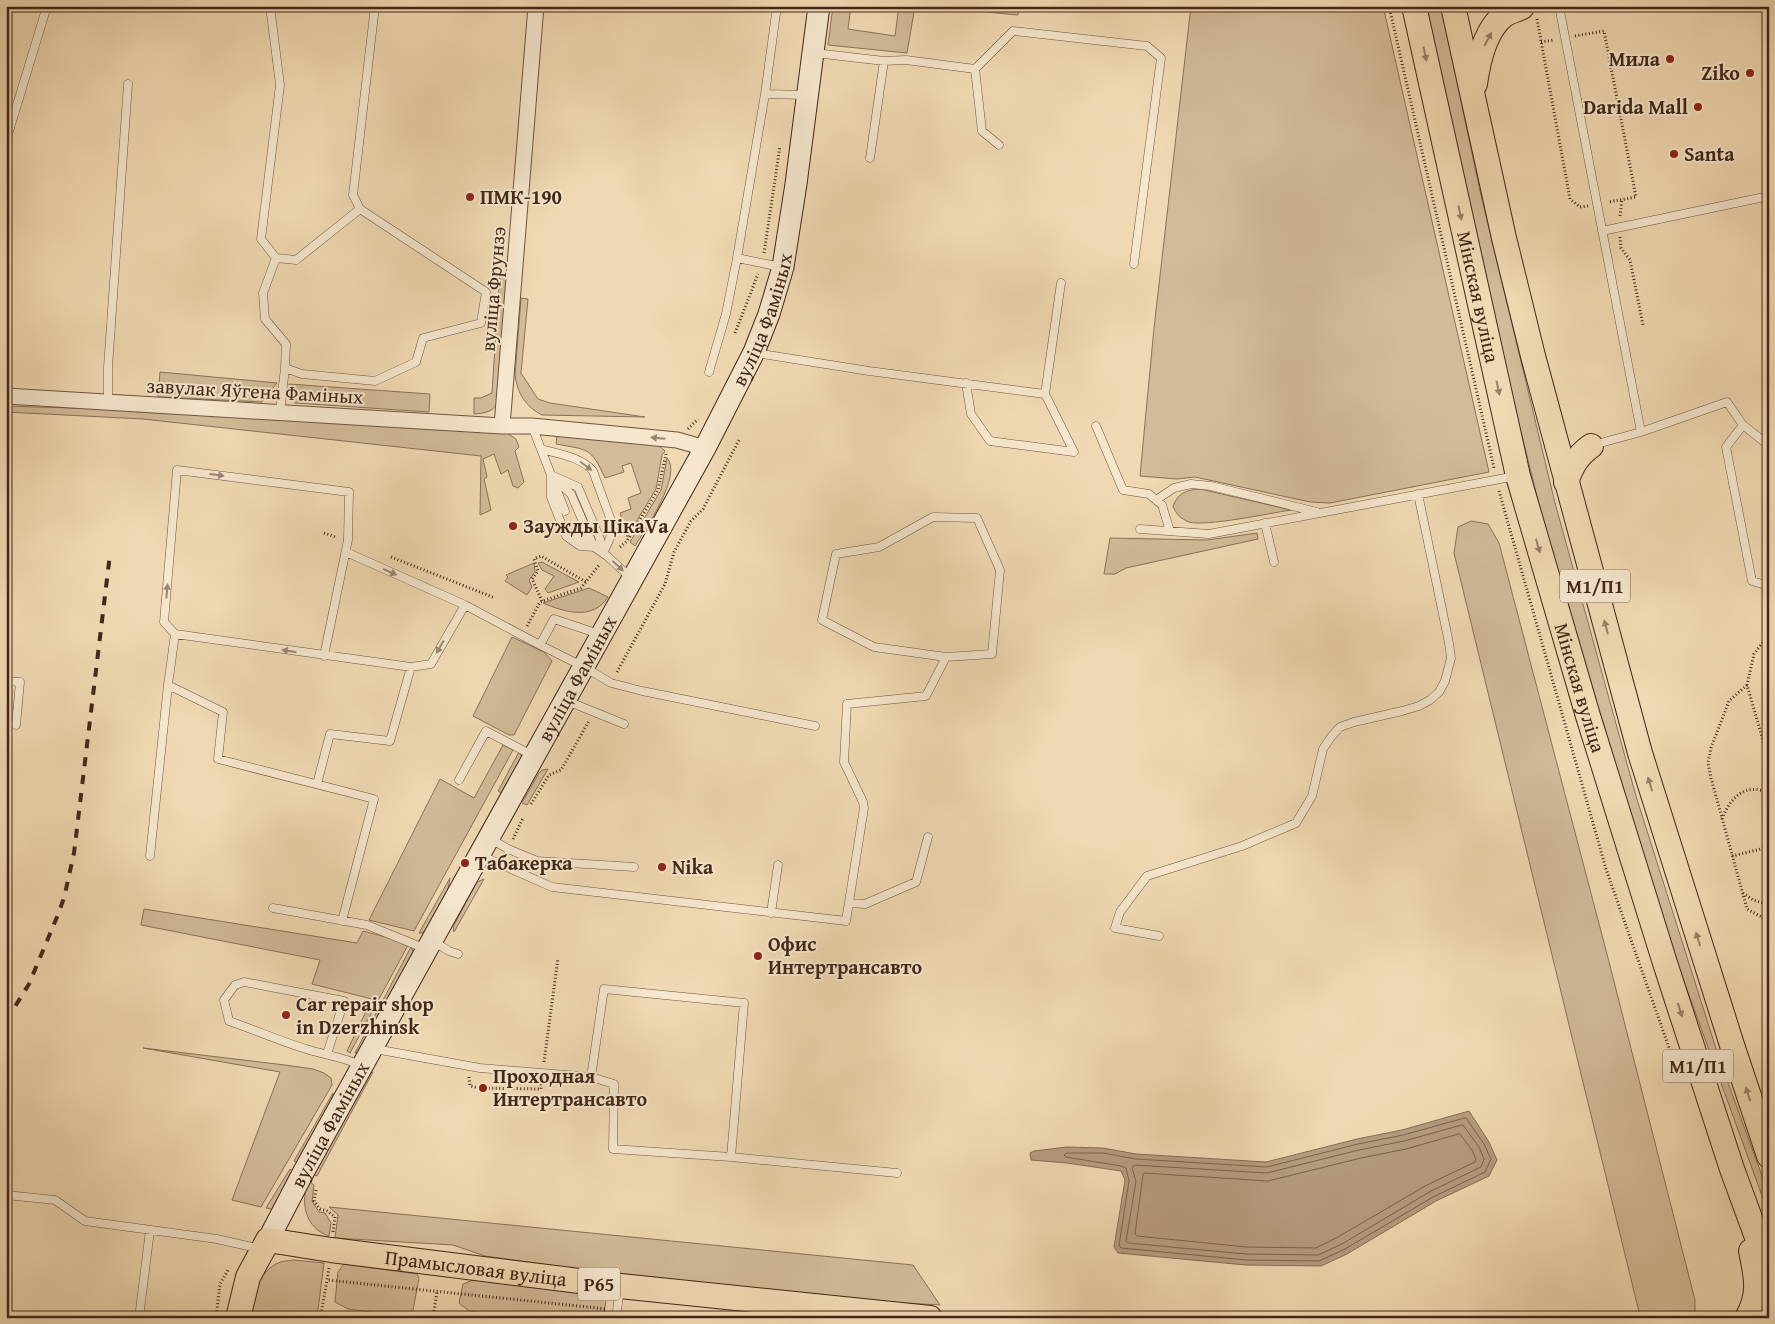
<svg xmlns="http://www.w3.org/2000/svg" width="1775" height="1324" viewBox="0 0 1775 1324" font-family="'Gentium Book Plus',serif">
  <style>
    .green { fill: #d2bb98; stroke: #8a7158 }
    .water { fill: #b59c7e; stroke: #876d56 }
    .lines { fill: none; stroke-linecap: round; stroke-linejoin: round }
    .shore { stroke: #7c624c; stroke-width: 1 }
    .lane-casing { stroke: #6e543f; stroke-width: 9 }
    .street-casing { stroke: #6e543f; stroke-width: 17 }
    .secondary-casing { stroke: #422719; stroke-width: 23 }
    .primary-casing { stroke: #422719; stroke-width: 26 }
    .path { stroke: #422719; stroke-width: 3; stroke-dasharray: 1 2.5; stroke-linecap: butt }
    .lane { stroke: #f5e6cd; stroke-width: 8 }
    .street { stroke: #f5e6cd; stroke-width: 15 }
    .secondary { stroke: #f5e6cd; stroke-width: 21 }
    .primary { stroke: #f0d9b2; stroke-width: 24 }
    .rail { stroke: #422719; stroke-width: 4; stroke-dasharray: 9 9; stroke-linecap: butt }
    .oneway { fill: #998066 }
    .oneway2 { fill: #9c8673 }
    .poi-dot { fill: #8f2418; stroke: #f5e6cd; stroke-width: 2 }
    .labels { text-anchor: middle; stroke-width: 4; stroke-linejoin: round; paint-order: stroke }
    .shield { fill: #f5e6cd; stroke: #78604f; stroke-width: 1 }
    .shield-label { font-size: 19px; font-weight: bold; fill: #422719 }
    .poi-label { font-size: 20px; font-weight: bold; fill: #422719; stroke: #f5e6cd; text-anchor: start }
    .street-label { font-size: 20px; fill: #422719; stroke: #f5e6cd }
  </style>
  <rect width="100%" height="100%" fill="#f0d9b2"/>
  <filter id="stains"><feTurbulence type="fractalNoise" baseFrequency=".004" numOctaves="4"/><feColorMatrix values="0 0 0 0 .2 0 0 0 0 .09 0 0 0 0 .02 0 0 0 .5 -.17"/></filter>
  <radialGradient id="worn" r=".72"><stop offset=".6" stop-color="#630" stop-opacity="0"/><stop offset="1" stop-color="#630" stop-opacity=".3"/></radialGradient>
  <path class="green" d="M833 6H851L848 29 895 36 899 6H915L907 53 828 45Z
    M922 6H1019L1018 15Z
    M1191 6H1383L1489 472 1330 503 1310 502 1195 477 1177 479 1140 476 1154 328Z
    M1424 6H1441L1480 191 1555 503 1636 796 1719 1058 1769 1195V1215L1649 885 1559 585 1492 315Z
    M500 271 508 275 499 400C493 412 487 413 474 414V398H481L492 393Z
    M521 298 528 299 521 373 538 399 550 403 645 417 542 415C526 407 517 393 515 375Z
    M160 372 277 383 262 402 158 397Z
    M289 384 430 394 429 412 295 403 289 393Z
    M6 406 140 410 507 433 516 439 519 447 515 451 524 482 518 488 513 486 508 470 501 474 494 454 483 459 487 477 484 479 491 510 480 515 481 456 143 419 6 412Z
    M557 435 658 445 665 451 662 455 656 489 627 537 620 513 631 509 628 498 641 493 631 463 622 466 624 472 605 478C591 447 588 450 556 444Z
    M667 458C683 474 645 530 635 546L630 542 661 490Z
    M1200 489 1291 510C1271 513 1205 527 1189 522 1181 519 1176 514 1173 506 1178 493 1186 490 1200 489Z
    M1471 521 1488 524 1499 543 1608 958 1695 1300V1314L1692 1318H1644L1640 1316 1454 553 1458 527Z
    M1257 533 1258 539 1126 568 1115 574H1104L1110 538 1207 540Z
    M542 562 579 582 548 593 545 589 554 576 542 570 538 563Z
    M534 563 535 572 529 580 532 587 527 595 505 581 508 577 506 575Z
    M589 588 608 597C593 621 564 612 543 603Z
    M512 637 544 652 552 661 514 735H509L473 716Z
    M503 745 513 750 414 931 369 920 440 779 474 798Z
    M519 752 522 757 505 795 498 791Z
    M548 769 527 805 522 803 539 773 542 770Z
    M450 878C446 901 442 919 422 933H419Z
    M484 879 454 932 453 927 477 882Z
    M144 909 357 943 363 931 404 942 408 945 350 1053 347 1051 372 999 312 984 320 960 141 925Z
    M411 947 413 951 414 959 360 1052 355 1053Z
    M143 1048 285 1065 313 1069 324 1073 331 1078 332 1085 261 1207 232 1200 280 1072Z
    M373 1072 317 1176 312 1174 369 1073Z
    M333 1093 330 1110 301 1165 294 1161Z
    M290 1169 296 1174 276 1210 266 1208Z
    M309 1181 314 1185 312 1201 319 1212 325 1213 331 1223 329 1236C306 1229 299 1202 309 1181Z
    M329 1207 913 1265 940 1305 838 1299 634 1277 485 1256 453 1245 335 1238 338 1215Z
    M294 1260 324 1263 317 1318H253C248 1299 258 1276 274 1265 280 1261 287 1261 294 1260Z
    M344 1264 417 1274 419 1278 413 1310 406 1317 348 1309 335 1302 338 1272Z
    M476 1279 602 1296 606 1301 603 1318H518L469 1311 459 1303 463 1284Z"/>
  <path class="water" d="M1469 1111 1489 1142 1497 1160 1489 1176 1436 1201 1347 1254 1321 1266 1246 1265 1118 1253 1114 1247 1125 1180 1121 1171 1067 1163 1031 1160 1030 1153 1034 1151 1067 1147 1103 1148 1136 1154 1266 1162 1357 1139 1402 1130Z"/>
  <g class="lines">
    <path class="shore" d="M1466 1118 1484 1144 1491 1159 1485 1172 1433 1197 1345 1249 1319 1261 1246 1260 1121 1248 1119 1245 1129 1181 1126 1168 1121 1166 1066 1157 1064 1155 1067 1153H1103L1136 1159 1267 1167 1358 1144 1403 1135Z
      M1463 1125 1479 1147 1484 1159 1481 1167 1431 1191 1342 1244 1318 1255 1246 1254 1128 1243 1126 1241 1136 1181 1132 1168 1134 1165 1267 1173 1359 1150 1404 1141Z
      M1460 1134 1472 1150 1476 1159 1475 1162 1427 1185 1338 1237 1316 1248 1247 1247 1137 1236 1135 1234 1143 1175 1144 1173 1268 1181 1361 1158 1406 1149Z"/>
    <defs>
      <path id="lane" d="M270 6 280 85 261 239 276 258 296 260 360 209
        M1559 6 1641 432 1593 445
        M815 53 884 61 906 60 975 69 1013 31 1147 46 1161 58 1134 264
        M975 69 982 131 999 145
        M765 94 777 6
        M6 141 47 6
        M870 158 884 61
        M1602 231 1769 196
        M276 258 263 293 265 319 286 344 285 368
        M781 267 737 258 765 94 806 95
        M756 353 869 371 1045 394 1061 283
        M709 372 726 314 737 258
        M966 383 971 414 990 441 1074 452 1045 394
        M108 402V367L128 84
        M280 412 285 368 302 374 375 381 416 362 423 338 481 323 486 292 360 209 353 195 375 6
        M1743 425 1726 447 1752 581 1769 586
        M532 426 565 511
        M1096 426 1123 490 1149 494 1162 505 1170 531
        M1641 432 1727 402 1743 425 1767 444 1769 451
        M541 449C559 454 581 457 593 471L613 526 610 538 603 553
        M551 475 578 487 600 539V551
        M551 475V497L566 536 580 546 594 547
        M556 480 571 494 594 547
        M1156 500 1174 488 1191 484 1211 486 1317 512
        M1265 523 1274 562
        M1140 529 1209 534 1516 476
        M574 533 607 556 631 578
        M346 552 465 605 540 645
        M599 634 554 619 540 645 584 667 611 683 642 691 815 726
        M324 656 348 540 349 492 177 470 164 622 175 634 411 667 431 664 465 605
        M6 681 20 682 16 725
        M168 685 223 712 218 759 374 799 342 921
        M567 701 624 724
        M459 780 486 731 532 755
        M317 784 330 734 390 741 411 667
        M491 839 508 849 537 861 634 867
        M150 856 168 685 175 634
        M482 856 552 887 846 921 864 808 863 802 844 762 847 704 926 696 946 657 992 654 1000 570 977 518 933 517 879 547 836 554 822 620 874 647 946 657
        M849 903 865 904 916 882 928 837
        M273 908 367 925 426 949
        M771 913 778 865
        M1159 936 1115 928 1120 912 1147 876 1242 846 1296 823 1312 796 1323 749 1331 737 1340 727 1354 722 1402 711 1419 706 1430 700 1439 692 1445 681 1451 658 1449 643 1418 494
        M433 941 449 951 458 954
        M375 1049 480 1068 591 1077 604 989 744 1003 731 1157 897 1173
        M327 1054 344 1001 244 982 235 985 224 1000 229 1021C255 1030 280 1041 306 1049 325 1055 344 1057 362 1066
        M591 1077 614 1084 613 1149 731 1157
        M6 1195 55 1200 85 1221 217 1239 261 1249
        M139 1318 150 1230
        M616 1318 620 1288"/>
      <path id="street" d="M6 396 502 426H532L677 440 705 448
        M502 426 536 6"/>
      <g id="secondary">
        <path id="s1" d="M268 1240 304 1171 705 448 754 352 769 314 783 267 796 184 819 6"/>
      </g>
      <g id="primary">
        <path id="s2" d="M1414 6 1518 476 1588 716 1665 963 1732 1169 1769 1270"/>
        <path d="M1453 6 1504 238 1533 356 1640 753 1732 1045 1769 1156"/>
        <path d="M1475 84C1478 62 1485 30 1504 15 1509 12 1516 10 1522 7"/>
        <path d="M1566 482C1572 466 1577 456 1591 446"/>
        <path id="s3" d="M238 1318 248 1277 268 1240 331 1250 620 1286 930 1318"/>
        <path d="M1747 1318C1761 1294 1756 1276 1751 1251"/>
      </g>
    </defs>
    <use href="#lane" class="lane-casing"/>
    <use href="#street" class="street-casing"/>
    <use href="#secondary" class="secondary-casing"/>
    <use href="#primary" class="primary-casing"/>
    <path class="path" d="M1389 6 1494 468
      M1537 19 1570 199 1580 207 1588 206
      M1575 36 1604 31 1636 197 1608 202
      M1541 42 1554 40
      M1620 216 1622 199
      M1620 237 1621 248 1630 260 1643 325
      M764 253 780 146
      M735 333 758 274
      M688 429 698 419
      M1499 491 1606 869 1673 1059
      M324 533 336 537
      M620 547 627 541 658 490 666 454
      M391 557 495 598
      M542 601 532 579 538 571 534 559 541 556 586 582
      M527 626 540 602 581 588 600 564
      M1769 634 1754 654 1747 685 1769 761
      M617 672 665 584 674 552 691 521 703 509 739 440
      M1747 685 1729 701 1711 748 1708 763 1711 778 1747 909 1769 921
      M531 804 549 775 561 770 589 721
      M1722 819C1730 798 1745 782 1769 793
      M513 839 523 818
      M1732 856 1769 847
      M1743 893 1753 900 1769 905
      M544 1062 558 958
      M469 1077 470 1086 479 1088 541 1089V1083
      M316 1190 314 1201 320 1209 327 1211 335 1217 333 1232
      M329 1268 327 1280 607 1309
      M321 1314 327 1280
      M216 1318 220 1284 228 1270
      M433 1318 437 1292"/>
    <use href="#lane" class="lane"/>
    <use href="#street" class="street"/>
    <use href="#secondary" class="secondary"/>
    <use href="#primary" class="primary"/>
    <path class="rail" d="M6 1021 29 984 57 917 64 898 74 853 110 554"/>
  </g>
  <defs><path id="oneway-solid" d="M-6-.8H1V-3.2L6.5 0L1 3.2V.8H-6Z" transform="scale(1.25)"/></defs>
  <g class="oneway">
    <use href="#oneway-solid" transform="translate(1488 39) rotate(-62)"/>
    <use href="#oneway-solid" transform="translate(1425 54) rotate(78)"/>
    <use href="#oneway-solid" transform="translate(1460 213) rotate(78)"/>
    <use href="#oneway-solid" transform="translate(1498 388) rotate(78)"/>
    <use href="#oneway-solid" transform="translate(1538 546) rotate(74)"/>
    <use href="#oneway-solid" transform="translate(1606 627) rotate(-105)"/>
    <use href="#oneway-solid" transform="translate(1650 784) rotate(-107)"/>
    <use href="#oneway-solid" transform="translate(1698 939) rotate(-107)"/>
    <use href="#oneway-solid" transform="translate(1680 1010) rotate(72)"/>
    <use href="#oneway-solid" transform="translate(1748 1094) rotate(-108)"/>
  </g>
  <g class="oneway2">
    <use href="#oneway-solid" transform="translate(658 438) rotate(-175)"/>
    <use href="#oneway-solid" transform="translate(586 466) rotate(37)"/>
    <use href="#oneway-solid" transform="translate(217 475) rotate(7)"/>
    <use href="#oneway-solid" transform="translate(618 566) rotate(43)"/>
    <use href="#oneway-solid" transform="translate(390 572) rotate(24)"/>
    <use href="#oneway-solid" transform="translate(167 591) rotate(-85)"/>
    <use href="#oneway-solid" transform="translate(440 647) rotate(120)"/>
    <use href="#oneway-solid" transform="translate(289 651) rotate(-171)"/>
  </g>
  <g class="poi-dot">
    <circle cx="1670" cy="59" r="5"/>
    <circle cx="1750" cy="73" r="5"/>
    <circle cx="1698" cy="107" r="5"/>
    <circle cx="1674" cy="154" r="5"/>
    <circle cx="470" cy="197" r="5"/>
    <circle cx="513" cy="526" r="5"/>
    <circle cx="465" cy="863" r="5"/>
    <circle cx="662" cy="867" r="5"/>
    <circle cx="758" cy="956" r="5"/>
    <circle cx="286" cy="1015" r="5"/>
    <circle cx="483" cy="1088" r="5"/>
  </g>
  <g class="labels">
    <g class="shield">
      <rect x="1560" y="569.5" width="70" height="33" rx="4"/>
      <rect x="1663" y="1049.5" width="70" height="33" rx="4"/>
      <rect x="578" y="1267.5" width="42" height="33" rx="4"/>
    </g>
    <g class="shield-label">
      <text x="1595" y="593">М1/П1</text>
      <text x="1698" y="1073">М1/П1</text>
      <text x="599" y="1291">Р65</text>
    </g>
    <g class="poi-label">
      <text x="1660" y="66" text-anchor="end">Мила</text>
      <text x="1740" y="80" text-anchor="end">Ziko</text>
      <text x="1688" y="114" text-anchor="end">Darida Mall</text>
      <text x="1684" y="161">Santa</text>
      <text x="480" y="204">ПМК-190</text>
      <text x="523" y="533">Заужды ЦікаVа</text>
      <text x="475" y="870">Табакерка</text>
      <text x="672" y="874">Nika</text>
      <text x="768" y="951">Офис<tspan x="768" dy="23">Интертрансавто</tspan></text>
      <text x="296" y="1011">Car repair shop<tspan x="296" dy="23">in Dzerzhinsk</tspan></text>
      <text x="493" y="1083">Проходная<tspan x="493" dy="23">Интертрансавто</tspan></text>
    </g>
    <g class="street-label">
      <text transform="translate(493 289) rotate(-85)" y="7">вуліца Фрунзэ</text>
      <text dy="7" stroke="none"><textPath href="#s2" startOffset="298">Мінская вуліца</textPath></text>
      <text dy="7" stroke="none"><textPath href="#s1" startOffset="1046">вуліца Фаміных</textPath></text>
      <text transform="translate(255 391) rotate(3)" y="7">завулак Яўгена Фаміных</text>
      <text dy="7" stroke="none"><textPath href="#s1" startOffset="641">вуліца Фаміных</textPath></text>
      <text dy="7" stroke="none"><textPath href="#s2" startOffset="702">Мінская вуліца</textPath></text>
      <text dy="7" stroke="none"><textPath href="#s1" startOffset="131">вуліца Фаміных</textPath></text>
      <text dy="7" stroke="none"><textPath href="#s3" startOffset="294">Прамысловая вуліца</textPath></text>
    </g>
  </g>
  <rect width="1775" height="1324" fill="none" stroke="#f0d9b2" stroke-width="25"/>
  <rect x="8" y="8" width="1760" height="1309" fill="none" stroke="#422719" stroke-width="2.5"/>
  <rect x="12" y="12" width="1750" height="1299" fill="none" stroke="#422719"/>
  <rect width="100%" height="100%" filter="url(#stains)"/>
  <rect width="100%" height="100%" fill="url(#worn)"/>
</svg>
